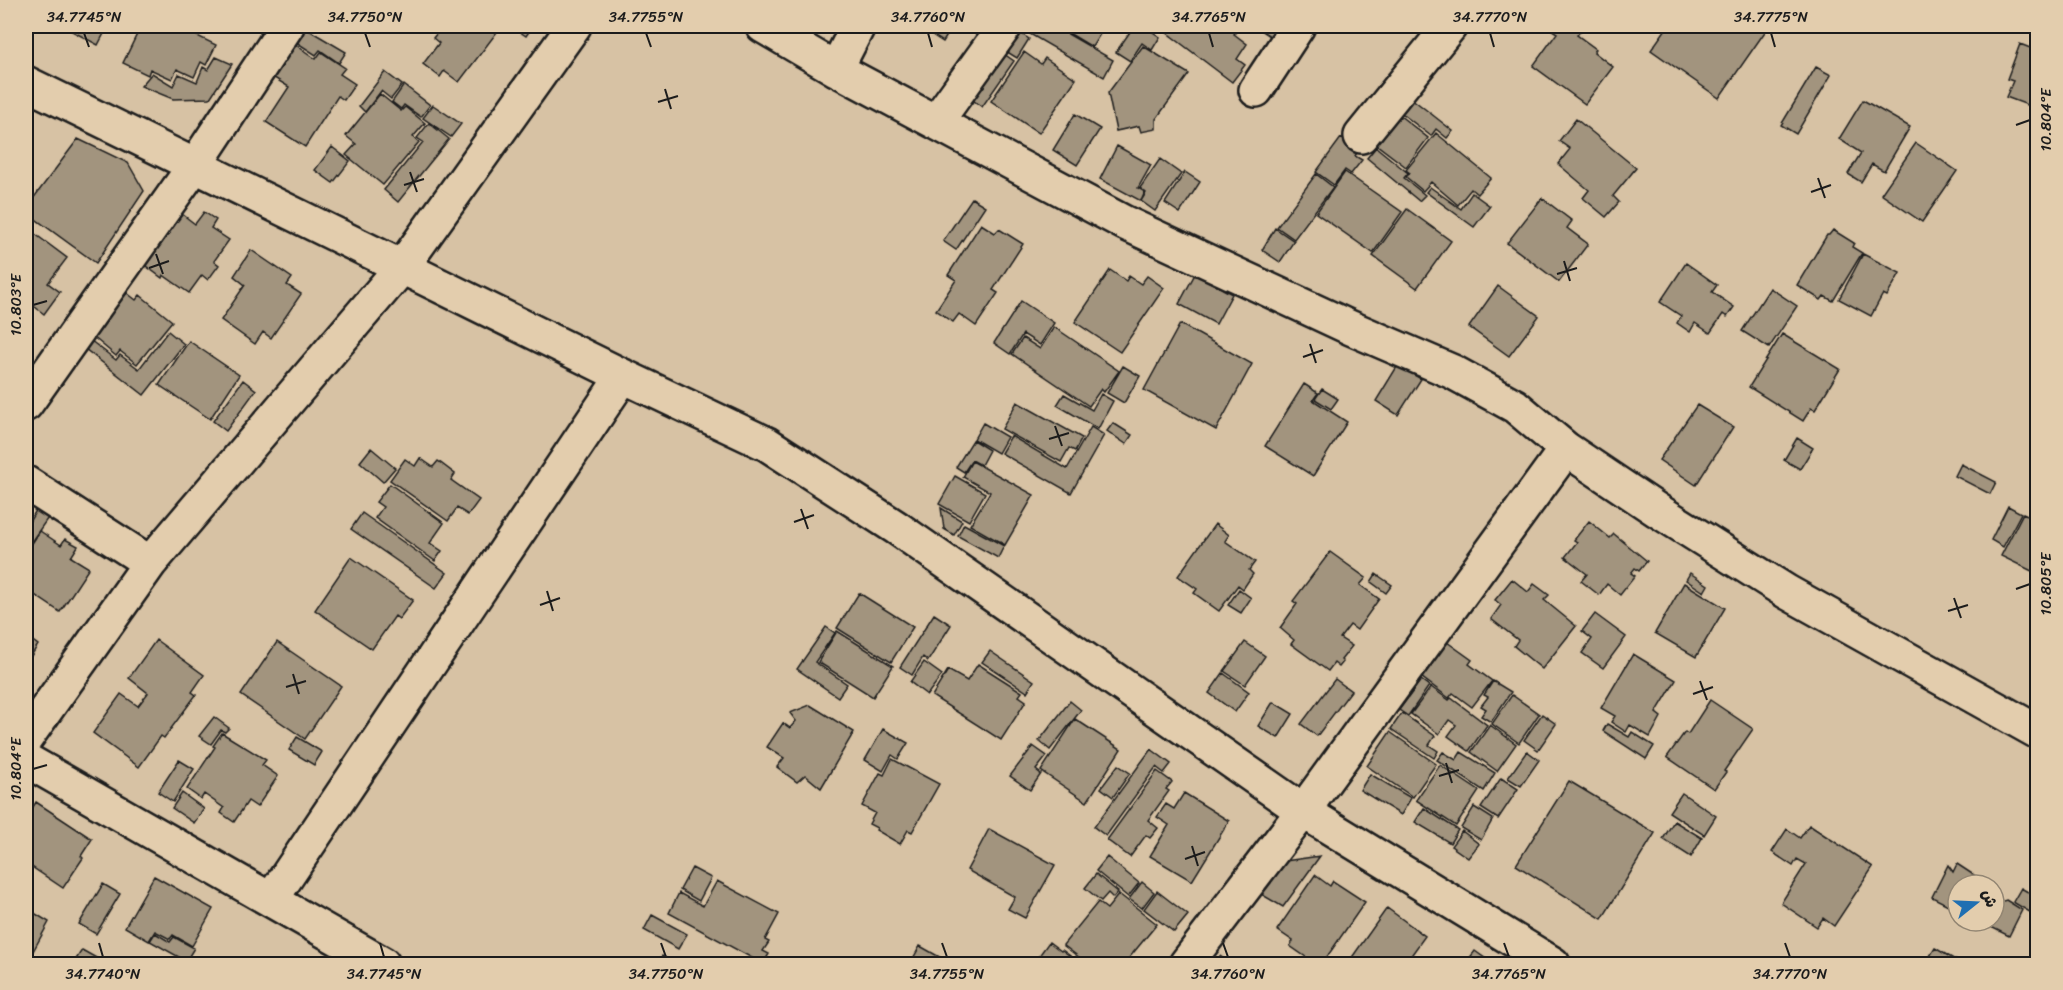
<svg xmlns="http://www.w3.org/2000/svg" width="2063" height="990" viewBox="0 0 2063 990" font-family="Sriracha,'Playpen Sans Arabic',sans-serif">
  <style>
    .building { fill: #a2947e; stroke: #1c1c1c; stroke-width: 1.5 }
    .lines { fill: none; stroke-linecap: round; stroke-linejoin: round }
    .minor-casing { stroke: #1c1c1c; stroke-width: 38 }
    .minor { stroke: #e3cdad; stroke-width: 33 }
    .ticks { fill: none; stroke: #1c1c1c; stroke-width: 2 }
    .neatline { fill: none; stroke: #1c1c1c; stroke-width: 2 }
    .ticks-label { font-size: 15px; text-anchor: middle; fill: #1c1c1c }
  </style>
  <rect width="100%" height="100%" fill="#d7c2a4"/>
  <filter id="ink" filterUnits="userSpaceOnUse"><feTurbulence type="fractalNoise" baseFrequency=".0167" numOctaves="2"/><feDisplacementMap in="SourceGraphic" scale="12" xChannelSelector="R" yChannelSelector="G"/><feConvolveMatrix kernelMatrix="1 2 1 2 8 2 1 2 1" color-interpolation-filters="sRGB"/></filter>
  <g filter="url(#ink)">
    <path class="building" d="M70 26H108L98 45 68 29Z
      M141 26H190L187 31 216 45 206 65 201 62 194 77 177 69 172 79 150 69 148 75 123 63Z
      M302 26 346 52 339 63 320 50 316 55 293 40Z
      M443 26H488L497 32 459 82 444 71 440 77 423 64 439 43 433 38Z
      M511 26H533L526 36Z
      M930 26H953L943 42 926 31Z
      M1025 26H1061L1059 29 1113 60 1104 77 1023 30Z
      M1064 26H1105L1092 47 1062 29Z
      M1134 26H1144L1160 37 1152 50 1142 43 1130 61 1116 52Z
      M1158 26H1241L1234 34 1247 44 1237 59 1245 65 1232 82Z
      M1255 26H1278L1270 36Z
      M1546 26H1577L1582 29 1577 35 1596 49 1594 52 1613 67 1585 104 1533 66 1557 33Z
      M1668 26H1769L1719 98 1651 50Z
      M1017 31 1029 39 1017 58 1004 50Z
      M293 43 316 59 321 52 345 68 340 74 355 84 344 100 338 96 305 147 266 122 289 87 271 76Z
      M2020 44 2038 51V109L2006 97 2013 81 2007 79Z
      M1143 46 1189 74 1156 119V129L1141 132 1139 126 1116 131 1108 93Z
      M1001 52 1014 61 982 107 969 97Z
      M1024 52 1041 64 1045 58 1076 79 1039 133 991 101Z
      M216 57 232 64 210 98 173 99 141 86 152 73 173 86 179 74 197 82 203 67 208 70Z
      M1816 67 1831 75 1796 134 1781 125Z
      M385 72 402 85 391 99 381 91 365 112 359 106Z
      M404 85 430 105 421 117 404 105 401 109 392 102Z
      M380 94 401 111 405 107 425 123 413 137 419 142 383 185 346 155 356 144 346 136Z
      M1411 98 1453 131 1447 138 1436 129 1431 136 1400 112Z
      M1863 100 1910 127 1884 171 1872 164 1861 182 1848 174 1861 153 1839 139Z
      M433 105 461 124 451 137 423 118Z
      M1075 114 1100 129 1077 165 1053 150Z
      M1399 115 1428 138 1406 167 1376 144Z
      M1576 119 1636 168 1613 196 1619 202 1606 217 1583 198 1589 190 1558 164 1570 149 1559 141Z
      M429 123 449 139 398 202 384 190 423 142 417 138Z
      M1436 133 1491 178 1477 194 1471 189 1458 205 1431 182 1423 191 1406 177 1410 173 1406 170Z
      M1341 138 1358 151 1355 156 1362 160 1351 174 1345 170 1334 185 1316 172Z
      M78 139 128 163 144 191 96 263 26 212V208Z
      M1916 143 1957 171 1922 222 1881 194Z
      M1117 146 1151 165 1138 188 1145 192 1141 201 1100 179Z
      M332 147 350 161 333 183 315 170Z
      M1376 147 1408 173 1404 178 1425 195 1419 201 1367 158Z
      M1160 159 1181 174 1155 211 1141 201 1146 193 1140 188Z
      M1185 172 1200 182 1180 213 1165 203Z
      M1345 172 1402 212 1373 253 1316 213Z
      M1316 174 1333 187 1294 239 1277 227Z
      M1430 187 1461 209 1472 193 1490 206 1474 227 1426 192Z
      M972 198 985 206 956 250 943 241Z
      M1542 198 1572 221 1567 228 1588 244 1559 282 1507 243Z
      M1407 209 1451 241 1417 288 1373 256Z
      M204 212 216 220 211 228 229 240 214 261 219 265 208 280 202 275 189 293 163 275 162 278 142 263 158 241 161 244 182 214 195 224Z
      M26 215 34 222 26 233Z
      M981 224 995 233 999 229 1023 244 993 290 998 293 976 326 959 314 953 322 936 310 956 280 948 275Z
      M1275 228 1294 241 1280 262 1262 250Z
      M1833 230 1854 243 1852 247 1862 253 1833 301 1824 296 1821 300 1797 285 1827 235H1829Z
      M31 231 67 258 48 283 60 292 44 314 26 300V238Z
      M251 250 292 278 287 285 301 294 271 338 263 332 255 344 221 320 245 285 234 276Z
      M1863 254 1900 273 1887 296 1883 294 1871 316 1839 299Z
      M1686 263 1717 285 1712 292 1734 307 1727 317 1723 314 1710 333 1695 323 1690 332 1677 323 1681 316 1660 302Z
      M1110 270 1126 281 1129 276 1141 284 1147 276 1164 288 1120 352 1075 322Z
      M1195 274 1232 294 1216 324 1179 304Z
      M1498 286 1539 316 1509 356 1469 327Z
      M1770 288 1797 306 1769 348 1742 331Z
      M127 293 136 300 140 295 172 321 137 364 120 351 116 356 92 336Z
      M1021 301 1054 323 1040 345 1023 334 1010 354 994 343Z
      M1180 324 1252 364 1216 430 1144 390Z
      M1054 327 1119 371 1104 392 1101 389 1089 406 1012 354 1023 338 1040 349Z
      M168 331 184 344 144 395 80 345 86 337 116 360 120 355 139 369Z
      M1782 334 1840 369 1815 410 1811 408 1803 421 1749 387Z
      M189 341 239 375 210 419 159 385Z
      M1398 365 1421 379 1398 415 1376 401Z
      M1123 366 1140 376 1124 403 1107 393Z
      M243 380 256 390 226 431 213 421Z
      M1304 384 1318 393 1313 400 1347 422 1313 476 1265 446Z
      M1322 389 1338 399 1331 409 1315 399Z
      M1064 394 1092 410 1101 394 1113 401 1098 429 1057 405Z
      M1017 402 1082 438 1075 451 1069 448 1061 462 1002 429Z
      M1697 405 1733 427 1696 485 1659 460Z
      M983 423 1007 437 998 453 974 439Z
      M1113 423 1132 435 1126 444 1107 431Z
      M1091 427 1104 435 1071 493 1001 453 1011 436 1067 469Z
      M1797 438 1813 448 1800 469 1784 460Z
      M973 440 989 450 981 465 972 460 964 472 956 467Z
      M371 448 395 468 383 482 360 462Z
      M420 458 433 467 438 461 455 474 451 480 479 500 468 515 457 508 448 521 390 480 405 459 415 466Z
      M972 461 1034 495 1005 545 970 525 990 492 963 477Z
      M1961 464 1996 482 1990 494 1955 476Z
      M955 476 985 493 969 521 939 504Z
      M390 484 444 523 430 543 442 551 435 561 375 518 383 507 376 502Z
      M2008 506 2021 513 2003 547 1991 540Z
      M38 507 50 515 31 542 26 538V527Z
      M941 508 962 521 954 535 944 529Z
      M362 513 447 573 436 588 351 529Z
      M2023 513 2038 520V574L2001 556Z
      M1589 521 1610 538 1614 534 1647 561 1639 571 1635 568 1631 573 1635 576 1620 595 1607 584 1599 595 1581 581 1587 574 1565 557 1577 542 1574 540Z
      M964 524 1004 546 998 558 958 536Z
      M1215 524 1229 535 1225 541 1255 562 1249 570 1253 574 1243 589 1238 585 1219 611 1194 593 1197 589 1178 576Z
      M40 531 61 545 65 539 78 546 71 557 89 568 60 612 26 589V545L28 542 31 545Z
      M1330 552 1366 578 1360 585 1379 599 1357 630 1350 625 1340 638 1352 646 1341 660 1343 662 1339 667 1334 663 1328 671 1291 644 1294 640 1280 628 1297 604 1293 601Z
      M351 557 413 600 399 619 395 616 372 649 315 610Z
      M1690 573 1708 585 1704 592 1686 580Z
      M1376 574 1392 585 1386 593 1371 582Z
      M1512 579 1528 592 1534 584 1549 595 1544 600 1576 626 1542 669 1514 646 1518 640 1491 619 1501 605 1495 600Z
      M1684 583 1725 608 1696 657 1655 633Z
      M1239 589 1251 598 1241 613 1228 605Z
      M859 593 913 627 891 662 837 628Z
      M934 614 951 625 928 661 923 657 912 675 900 667Z
      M1595 614 1626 637 1603 668 1582 653 1592 639 1582 631Z
      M826 627 835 633 815 662 847 684 838 697 797 669Z
      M837 631 893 666 873 697 818 662Z
      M26 636 38 645 26 664Z
      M156 640 204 675 192 692 196 695 164 738 161 736 139 767 93 733 121 694 138 706 148 693 129 678Z
      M277 642 341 686 305 739 241 695Z
      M1245 642 1265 656 1245 685 1224 671Z
      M1447 642 1472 660 1469 664 1492 681 1472 707 1453 693 1449 698 1421 677Z
      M990 651 1034 681 1027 692 982 662Z
      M1633 654 1676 680 1656 713 1661 717 1650 737 1630 725 1626 732 1611 722 1615 716 1601 708Z
      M924 662 942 675 927 695 910 682Z
      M978 664 1022 692 1019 696 1026 701 1001 740 932 696 948 670 967 681Z
      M1223 673 1249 692 1235 712 1209 693Z
      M1335 679 1351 691 1317 736 1301 724Z
      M1421 680 1429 686 1408 716 1399 710Z
      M1493 681 1511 692 1491 722 1481 716 1486 709 1481 706 1488 697 1484 695Z
      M1431 687 1449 700 1451 698 1487 725 1469 751 1448 736 1456 725 1449 720 1439 734 1411 714Z
      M1512 695 1539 714 1519 743 1492 724Z
      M1710 700 1753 729 1724 771 1726 772 1714 789 1667 757 1685 732 1688 734Z
      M1070 701 1081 710 1050 750 1039 741Z
      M1273 702 1293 714 1278 738 1258 726Z
      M810 705 854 732 821 788 805 775 797 782 777 767 784 758 767 747 783 723 790 728 796 721 790 713Z
      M1402 713 1435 736 1429 745 1438 751 1434 758 1391 729Z
      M1542 714 1556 724 1538 750 1524 740Z
      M214 717 229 728 225 732 221 730 211 744 199 736Z
      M1075 719 1121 749 1087 802 1041 771Z
      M1607 724 1629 737 1632 732 1654 746 1646 759 1603 731Z
      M1490 725 1516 744 1497 771 1471 752Z
      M883 729 908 743 898 759 892 755 883 771 865 760Z
      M1390 732 1436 764 1413 797 1367 766Z
      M222 733 266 760 262 765 278 776 257 807 248 801 234 822 221 813 224 808 204 794 201 799 187 789 215 747 213 746Z
      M297 737 322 752 314 765 289 750Z
      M1033 746 1047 756 1036 770 1041 774 1030 790 1010 776Z
      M1151 749 1171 764 1164 773 1156 767 1106 836 1094 827Z
      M1527 751 1539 760 1521 786 1508 778Z
      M1443 752 1456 760 1461 752 1495 773 1484 791 1437 760Z
      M892 759 939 784 912 832 908 830 900 844 876 830 877 828 869 824 875 813 862 806 880 773 884 775Z
      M179 760 194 769 173 802 158 792Z
      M1118 765 1130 773 1113 797 1101 788Z
      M1440 765 1479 791 1456 826 1416 800Z
      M1157 771 1172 782 1166 789 1169 791 1148 820 1158 828 1150 838 1146 835 1130 857 1107 840Z
      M1370 774 1411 798 1401 815 1360 790Z
      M1501 778 1518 789 1498 819 1481 808Z
      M1569 781 1655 833 1602 919 1516 865Z
      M182 793 204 809 194 823 172 808Z
      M1184 793 1229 821 1192 881 1150 856 1169 825 1157 817 1166 804 1174 809Z
      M1682 793 1716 816 1704 835 1669 812Z
      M36 802 92 839 81 856 83 858 63 888 26 863V818Z
      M1474 807 1493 819 1481 840 1461 828Z
      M1424 808 1458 830 1450 843 1415 822Z
      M1674 821 1702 838 1691 857 1663 839Z
      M1809 825 1873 867 1834 926 1823 918 1817 927 1781 903 1806 864 1797 859 1793 866 1772 852 1787 829 1800 838Z
      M989 829 1055 865 1025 918 1008 909 1015 897 967 870Z
      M1462 831 1479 844 1468 858 1451 846Z
      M1320 856 1283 907 1261 894 1285 861Z
      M1107 857 1139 883 1128 897 1096 871Z
      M1957 864 1986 883 1987 885H1958V910L1932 897 1948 865 1953 872Z
      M692 868 711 878 699 901 680 890Z
      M1096 874 1118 892 1113 898 1108 893 1101 901 1085 888Z
      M1315 875 1330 886 1333 881 1365 902 1322 964H1316L1290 946 1293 941 1277 930Z
      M154 876 213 909 192 946 173 935 170 939 155 931 149 941 125 927Z
      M717 881 779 914 765 940 769 942 763 951 769 954 763 964 669 913 679 893 703 906Z
      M1142 882 1154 892 1142 908 1129 899Z
      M103 884 120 894 96 934 79 924Z
      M2021 888 2038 898V917L2013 902Z
      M1157 891 1188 915 1174 932 1144 909Z
      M1119 894 1157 924 1124 964H1088L1063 945 1098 902 1107 909Z
      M2006 900 2022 910 2009 936 1979 921H1994V904Z
      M26 908 49 922 26 964Z
      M1387 908 1425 936 1405 964H1350L1348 963Z
      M652 915 687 934 678 949 644 930Z
      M155 933 170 942 174 937 194 948 186 961 150 941Z
      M1049 942 1061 951 1062 950 1081 964H1048L1038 957Z
      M920 946 952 964H910Z
      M1935 948 1962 964H1925Z
      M82 950 107 964H81L75 961Z
      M1475 951 1486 959 1482 964H1465Z
      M662 956 674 963 673 964H657Z
      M1220 956 1231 964H1214Z"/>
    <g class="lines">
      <defs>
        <path id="minor" d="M574 26 402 267 623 376 767 444 897 528 1303 811 1553 964
          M763 26 836 69 1125 223 1351 328 1453 372 1515 406 1566 449 1657 510 1787 592 2038 732
          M836 69 858 26
          M26 83 402 267 150 563 26 738
          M1256 90 1298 26
          M936 122 1005 26
          M1361 136 1450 26
          M26 404 195 165 287 26
          M26 483 150 563
          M26 760 383 964
          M271 900 623 376
          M1186 964 1303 811 1566 449"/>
      </defs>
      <use href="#minor" class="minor-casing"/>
      <use href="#minor" class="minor"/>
    </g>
  </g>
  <path class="ticks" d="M84 33 89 47M365 33 370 47M646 33 651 47M928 33 932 47M1209 33 1213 47M1490 33 1494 47M1771 33 1775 47M665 89 671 109M658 102 678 96M2016 125 2030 120M410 172 417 192M1818 178 1825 198M404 185 424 179M1811 192 1831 185M156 254 163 274M1564 261 1570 281M149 268 169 261M1557 274 1577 268M33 305 47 301M1310 344 1316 363M1303 357 1323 350M1055 426 1062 446M1049 439 1069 433M801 509 808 529M794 522 814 515M2016 589 2030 584M547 591 553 611M1954 598 1961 618M540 605 560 598M1948 611 1968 605M293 674 299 694M1700 681 1707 700M286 687 306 681M1693 694 1713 687M1446 763 1452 783M33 769 47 765M1439 776 1459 770M1192 846 1198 866M1185 859 1205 852M99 943 103 957M380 943 384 957M661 943 666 957M942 943 947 957M1223 943 1228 957M1504 943 1509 957M1785 943 1790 957"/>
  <rect width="2063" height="990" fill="none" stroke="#e3cdad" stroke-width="66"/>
  <g transform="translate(1976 903) rotate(72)"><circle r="28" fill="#e3cdad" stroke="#938673" stroke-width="1.5"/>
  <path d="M0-4.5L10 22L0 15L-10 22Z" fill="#1f6fb2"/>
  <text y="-9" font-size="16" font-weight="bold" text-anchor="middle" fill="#1c1c1c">ش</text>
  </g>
  <rect x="33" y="33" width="1997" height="924" class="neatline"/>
  <g class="ticks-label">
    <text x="84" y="22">34.7745°N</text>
    <text x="365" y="22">34.7750°N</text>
    <text x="646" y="22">34.7755°N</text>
    <text x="928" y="22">34.7760°N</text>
    <text x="1209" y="22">34.7765°N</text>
    <text x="1490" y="22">34.7770°N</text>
    <text x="1771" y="22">34.7775°N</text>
    <text transform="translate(2046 120) rotate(-90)" y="5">10.804°E</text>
    <text transform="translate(16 305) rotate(-90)" y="5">10.803°E</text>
    <text transform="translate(2046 584) rotate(-90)" y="5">10.805°E</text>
    <text transform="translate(16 769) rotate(-90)" y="5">10.804°E</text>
    <text x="103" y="979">34.7740°N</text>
    <text x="384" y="979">34.7745°N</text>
    <text x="666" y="979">34.7750°N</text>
    <text x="947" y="979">34.7755°N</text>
    <text x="1228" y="979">34.7760°N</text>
    <text x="1509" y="979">34.7765°N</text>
    <text x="1790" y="979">34.7770°N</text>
  </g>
</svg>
